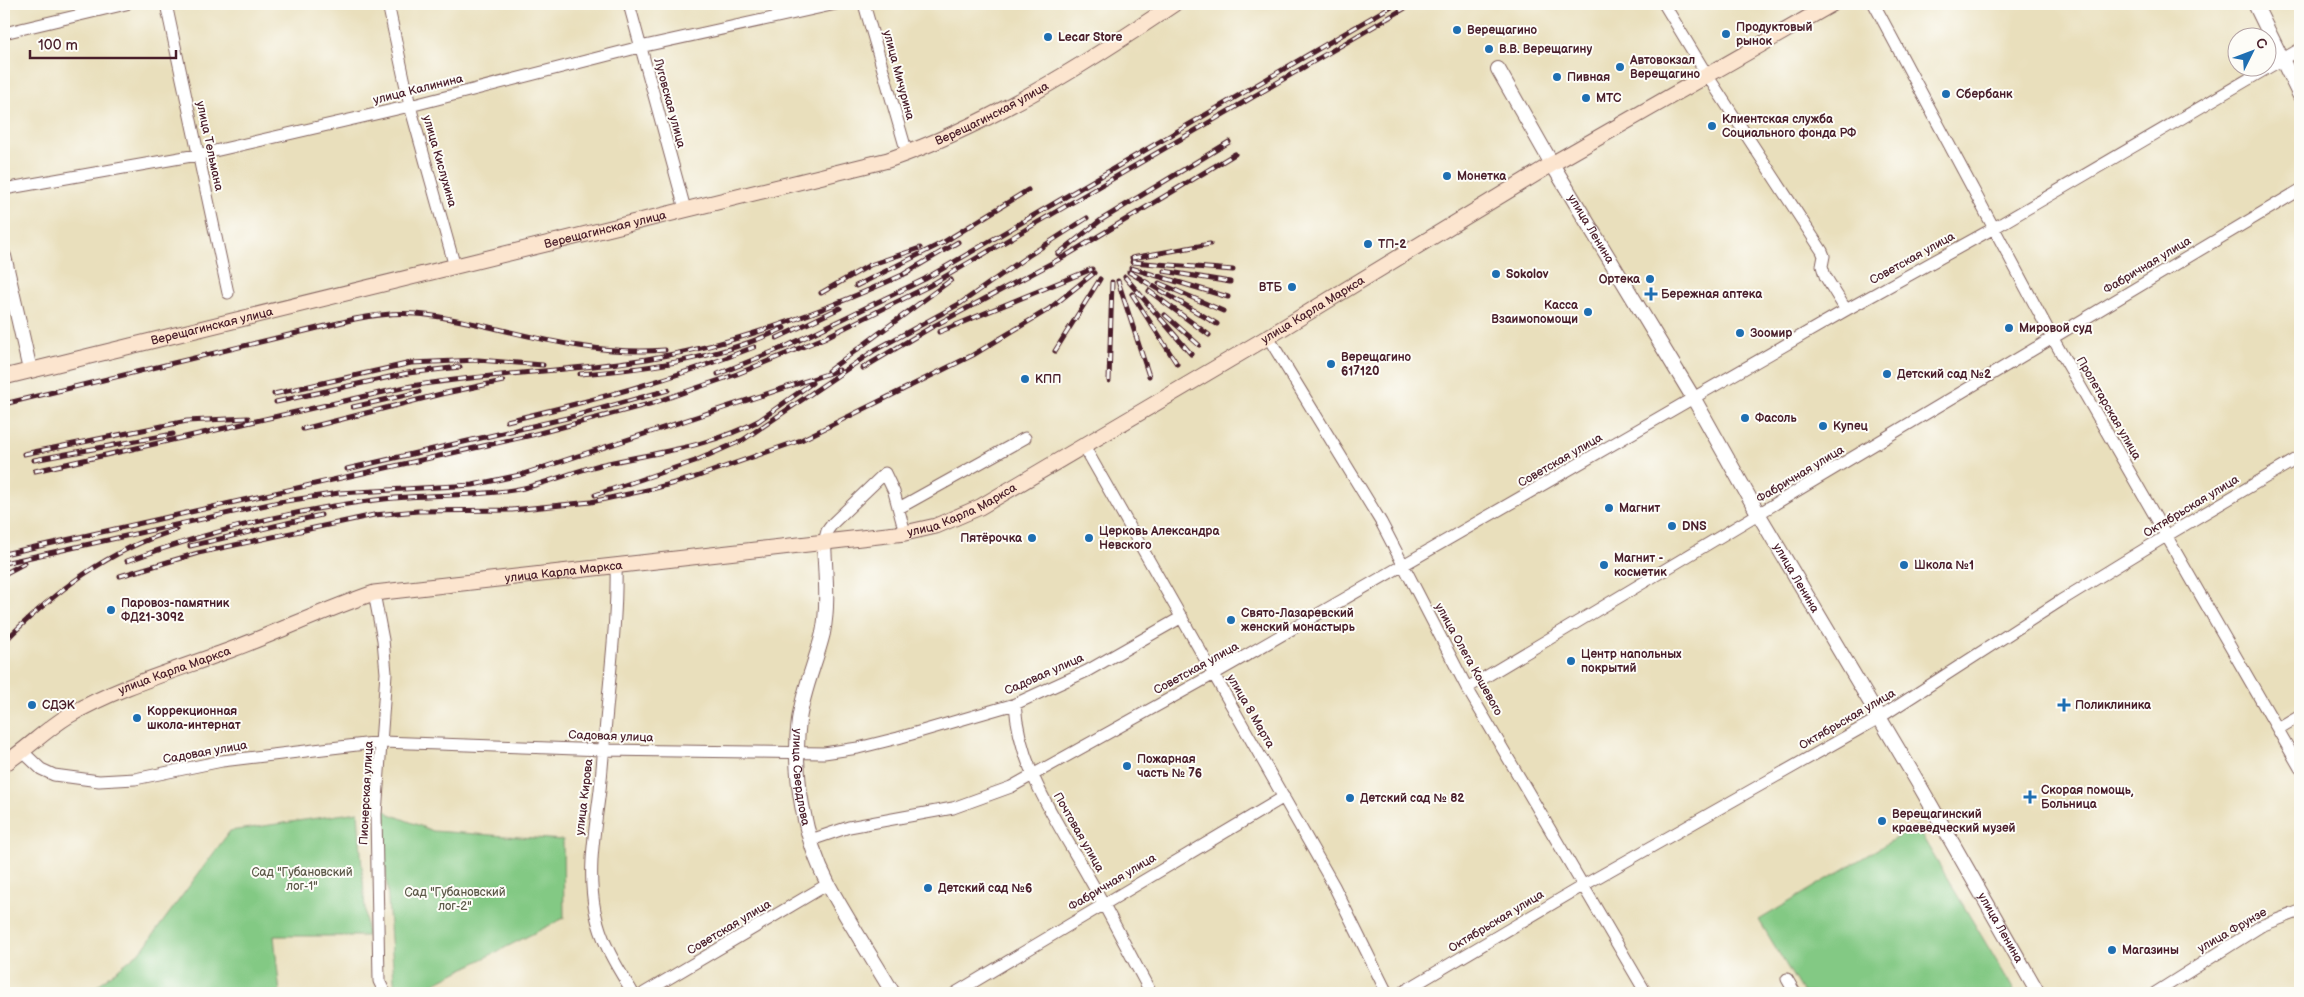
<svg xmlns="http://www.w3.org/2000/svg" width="2304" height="997" viewBox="0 0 2304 997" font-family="'Balsamiq Sans',sans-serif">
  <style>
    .green { fill: #83c984; stroke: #667458 }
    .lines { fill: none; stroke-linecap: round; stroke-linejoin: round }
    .minor-casing { stroke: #82625e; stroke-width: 13 }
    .tertiary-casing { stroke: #82625e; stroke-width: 16 }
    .secondary-casing { stroke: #82625e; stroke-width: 17 }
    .minor { stroke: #fff; stroke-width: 11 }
    .tertiary { stroke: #fff; stroke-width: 14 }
    .secondary { stroke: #fce5cf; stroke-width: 15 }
    .rail-casing { stroke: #4a1f2b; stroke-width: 5 }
    .rail { stroke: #fdfcf7; stroke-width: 3; stroke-dasharray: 9; stroke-linecap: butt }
    .poi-dot { fill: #1f6fb2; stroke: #fdfcf7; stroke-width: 2 }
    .labels { text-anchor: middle; stroke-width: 4; stroke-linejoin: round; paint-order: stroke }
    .poi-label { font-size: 12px; font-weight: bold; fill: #4a1f2b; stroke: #fdfcf7; text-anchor: start }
    .street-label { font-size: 12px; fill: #4a1f2b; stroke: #fdfcf7 }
    .park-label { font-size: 12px; fill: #5e5a4a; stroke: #fdfcf7 }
  </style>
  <rect width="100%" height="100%" fill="#fdfcf7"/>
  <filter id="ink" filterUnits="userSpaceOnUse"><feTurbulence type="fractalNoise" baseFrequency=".02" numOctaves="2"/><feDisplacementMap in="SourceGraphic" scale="10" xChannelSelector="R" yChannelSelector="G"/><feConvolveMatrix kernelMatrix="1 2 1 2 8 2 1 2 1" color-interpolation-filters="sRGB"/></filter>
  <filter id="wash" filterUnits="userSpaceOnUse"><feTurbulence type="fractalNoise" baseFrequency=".0096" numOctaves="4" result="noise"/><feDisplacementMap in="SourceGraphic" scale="20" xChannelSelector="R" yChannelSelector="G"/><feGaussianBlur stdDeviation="1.12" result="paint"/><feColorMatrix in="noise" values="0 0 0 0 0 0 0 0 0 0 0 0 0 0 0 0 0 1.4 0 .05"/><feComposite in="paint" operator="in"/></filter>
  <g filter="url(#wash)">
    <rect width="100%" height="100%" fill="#e9dfbc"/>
    <path class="green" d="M381 806 390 814 433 831 563 840 564 918 415 993H395Z
      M358 812 367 936H274L280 993H83L92 990 142 950 230 831Z
      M1916 826 2015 992 1837 993 1835 991 1830 993H1803L1759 920Z"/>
  </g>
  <g filter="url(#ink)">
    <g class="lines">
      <defs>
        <path id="minor" d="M166 4 228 293
          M388 4 410 106 455 267
          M629 4 685 209
          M864 4 907 153
          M1664 4 1707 75 1822 251 1824 256 1822 266 1825 276 1846 310
          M1874 4 2052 337 2300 768
          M4 33 126 4
          M4 189 197 155 410 106 640 47 836 4
          M1268 337 1381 522 1467 688 1646 993
          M1084 446 1334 886 1387 993
          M899 508 1025 438
          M824 542 827 531 833 523 885 473 894 492 905 533
          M616 566C617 611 612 654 608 699 605 729 603 760 600 790 595 831 587 870 595 911 601 942 617 967 633 993
          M374 593 383 640 386 673 376 814 379 981 385 993
          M1467 688C1746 523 2022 354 2300 190
          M1015 704C1019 769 1058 823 1089 878 1111 916 1130 955 1151 993
          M2278 729 2300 716
          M23 752 41 769 54 775 99 781 135 779 222 761 382 742 603 750 824 753 858 748 898 738 1015 704 1087 671 1182 617
          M811 840 849 827 953 808 1011 787 1214 674 1846 310 1994 228 2300 49
          M1787 979 1795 993
          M644 993 828 884
          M955 993 1284 797
          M1401 993 1584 885 1879 718 2060 601 2166 536 2300 457
          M2155 993 2261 926 2300 911"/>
        <g id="tertiary">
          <path d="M2255 4 2300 96"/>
          <path id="s1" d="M1498 69 1552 164 1694 399 1759 515 1917 781 2038 993"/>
          <path d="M4 256 30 370"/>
          <path id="s2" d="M824 542C825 572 829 603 823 633 816 662 803 690 799 720 792 773 804 839 829 886 849 922 872 958 893 993"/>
        </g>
        <g id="secondary">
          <path id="s3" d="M4 377 888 160C991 124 1084 65 1174 4"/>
          <path id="s4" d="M4 764C26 750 45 730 68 716 119 686 177 670 233 649 281 631 326 609 374 593L905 533 936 526 980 507 1268 337 1552 164 1832 4"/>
        </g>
      </defs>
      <use href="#minor" class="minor-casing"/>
      <use href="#tertiary" class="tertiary-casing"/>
      <use href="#secondary" class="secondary-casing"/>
      <use href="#minor" class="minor"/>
      <use href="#tertiary" class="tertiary"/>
      <use href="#secondary" class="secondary"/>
      <defs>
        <path id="rail" d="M1058 254 1101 220 1229 142
          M1132 258 1210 244
          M1132 262 1233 270
          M1131 268 1228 297
          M1164 271 1230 282
          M1129 272 1217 324
          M904 274 958 242
          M1125 277 1191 354
          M1118 281 1149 376
          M1159 283 1223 311
          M856 286 944 242 1028 190
          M1149 291 1209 335
          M821 293 870 265 920 248
          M1132 294 1177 364
          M1165 315 1199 345
          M939 332 1092 269
          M777 338 840 308
          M1055 351 1100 279
          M863 368 930 328 1067 255 1235 154
          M828 371 951 280
          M580 374C649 369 721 358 784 328
          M718 374 787 346 925 279 1395 4
          M1109 381 1112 282
          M274 394 411 363 478 360 543 365
          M276 402 408 373 460 367
          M4 404 355 319C375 315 395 312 416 314 443 316 472 323 498 329 552 342 609 355 665 350
          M353 407 419 392
          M507 421C591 401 674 379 754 347
          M757 422 812 383
          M303 429 441 394 503 381
          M24 454 187 421 248 418
          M34 460 173 434
          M347 469 567 418 668 390
          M35 471 406 387C490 372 575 372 658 357 741 343 833 307 909 272
          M387 490 473 485 520 475 839 370
          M595 495 695 461 743 440 875 350 961 303 1028 256 1087 218
          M190 546 321 515
          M4 554 532 435 653 403 737 374 824 338 929 286 1412 4
          M127 561C210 531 296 509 384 499 427 494 470 497 513 490 544 485 573 471 604 464 658 452 710 447 760 420
          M4 563 279 502 339 493 393 490
          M4 574 25 563
          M120 576 198 553 374 515 418 511 512 510 591 502 652 489 693 478 801 440 973 355 1049 309 1094 273
          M4 642C53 593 109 549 176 530"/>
      </defs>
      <use href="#rail" class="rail-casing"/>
      <use href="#rail" class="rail"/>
    </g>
  </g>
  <g class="poi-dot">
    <circle cx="1457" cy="30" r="5"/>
    <circle cx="1726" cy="34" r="5"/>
    <circle cx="1048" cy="37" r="5"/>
    <circle cx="1489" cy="49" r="5"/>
    <circle cx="1620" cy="67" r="5"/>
    <circle cx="1557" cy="77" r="5"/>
    <circle cx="1946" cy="94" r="5"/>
    <circle cx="1586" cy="98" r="5"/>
    <circle cx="1712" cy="126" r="5"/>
    <circle cx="1447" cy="176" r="5"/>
    <circle cx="1368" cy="244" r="5"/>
    <circle cx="1496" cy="274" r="5"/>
    <circle cx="1650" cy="279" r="5"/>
    <circle cx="1292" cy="287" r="5"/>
    <path d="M1648.5 286.5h5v5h5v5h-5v5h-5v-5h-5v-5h5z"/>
    <circle cx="1588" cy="312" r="5"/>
    <circle cx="2009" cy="328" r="5"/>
    <circle cx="1740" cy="333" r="5"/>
    <circle cx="1331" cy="364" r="5"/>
    <circle cx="1887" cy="374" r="5"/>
    <circle cx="1025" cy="379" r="5"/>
    <circle cx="1745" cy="418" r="5"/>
    <circle cx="1823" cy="426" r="5"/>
    <circle cx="1609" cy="508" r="5"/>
    <circle cx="1672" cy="526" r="5"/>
    <circle cx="1032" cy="538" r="5"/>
    <circle cx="1089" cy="538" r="5"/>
    <circle cx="1604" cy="565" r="5"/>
    <circle cx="1904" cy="565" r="5"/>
    <circle cx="111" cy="610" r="5"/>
    <circle cx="1231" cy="620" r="5"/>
    <circle cx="1571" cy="661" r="5"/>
    <circle cx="32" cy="705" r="5"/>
    <path d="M2061.5 697.5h5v5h5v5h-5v5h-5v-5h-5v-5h5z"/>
    <circle cx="137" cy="718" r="5"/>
    <circle cx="1127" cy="766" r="5"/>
    <path d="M2027.5 789.5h5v5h5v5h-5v5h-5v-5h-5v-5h5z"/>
    <circle cx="1350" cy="798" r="5"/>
    <circle cx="1882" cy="821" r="5"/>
    <circle cx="928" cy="888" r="5"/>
    <circle cx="2112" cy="950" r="5"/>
  </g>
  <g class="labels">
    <g class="poi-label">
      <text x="1736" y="31">Продуктовый<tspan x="1736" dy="14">рынок</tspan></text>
      <text x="1467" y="34">Верещагино</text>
      <text x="1058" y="41">Lecar Store</text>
      <text x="1499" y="53">В.В. Верещагину</text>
      <text x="1630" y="64">Автовокзал<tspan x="1630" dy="14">Верещагино</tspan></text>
      <text x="1567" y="81">Пивная</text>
      <text x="1956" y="98">Сбербанк</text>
      <text x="1596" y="102">МТС</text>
      <text x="1722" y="123">Клиентская служба<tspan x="1722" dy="14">Социального фонда РФ</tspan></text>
      <text x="1457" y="180">Монетка</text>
      <text x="1378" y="248">ТП-2</text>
      <text x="1506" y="278">Sokolov</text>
      <text x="1640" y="283" text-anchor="end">Ортека</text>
      <text x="1282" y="291" text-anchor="end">ВТБ</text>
      <text x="1661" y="298">Бережная аптека</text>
      <text x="1578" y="309" text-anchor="end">Касса<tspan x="1578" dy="14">Взаимопомощи</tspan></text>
      <text x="2019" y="332">Мировой суд</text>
      <text x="1750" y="337">Зоомир</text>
      <text x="1341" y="361">Верещагино<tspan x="1341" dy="14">617120</tspan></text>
      <text x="1897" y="378">Детский сад №2</text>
      <text x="1035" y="383">КПП</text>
      <text x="1755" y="422">Фасоль</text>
      <text x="1833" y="430">Купец</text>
      <text x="1619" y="512">Магнит</text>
      <text x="1682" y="530">DNS</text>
      <text x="1099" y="535">Церковь Александра<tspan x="1099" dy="14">Невского</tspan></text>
      <text x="1022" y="542" text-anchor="end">Пятёрочка</text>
      <text x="1614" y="562">Магнит -<tspan x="1614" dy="14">косметик</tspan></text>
      <text x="1914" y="569">Школа №1</text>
      <text x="121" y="607">Паровоз-памятник<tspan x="121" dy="14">ФД21-3092</tspan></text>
      <text x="1241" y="617">Свято-Лазаревский<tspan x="1241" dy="14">женский монастырь</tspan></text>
      <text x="1581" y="658">Центр напольных<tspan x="1581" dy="14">покрытий</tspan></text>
      <text x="42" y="709">СДЭК</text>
      <text x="2075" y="709">Поликлиника</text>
      <text x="147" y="715">Коррекционная<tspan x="147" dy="14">школа-интернат</tspan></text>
      <text x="1137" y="763">Пожарная<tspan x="1137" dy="14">часть № 76</tspan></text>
      <text x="2041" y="794">Скорая помощь,<tspan x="2041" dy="14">Больница</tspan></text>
      <text x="1360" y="802">Детский сад № 82</text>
      <text x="1892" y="818">Верещагинский<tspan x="1892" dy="14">краеведческий музей</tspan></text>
      <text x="938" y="892">Детский сад №6</text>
      <text x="2122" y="954">Магазины</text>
    </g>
    <g class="street-label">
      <text transform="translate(899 75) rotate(75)" y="4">улица Мичурина</text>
      <text transform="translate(418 89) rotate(-14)" y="4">улица Калинина</text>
      <text transform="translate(670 103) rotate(75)" y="4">Луговская улица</text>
      <text dy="4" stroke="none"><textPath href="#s3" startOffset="1024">Верещагинская улица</textPath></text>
      <text transform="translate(210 146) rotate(78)" y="4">улица Тельмана</text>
      <text transform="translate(440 161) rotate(74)" y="4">улица Кислухина</text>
      <text dy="4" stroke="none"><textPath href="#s3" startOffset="619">Верещагинская улица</textPath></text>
      <text dy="4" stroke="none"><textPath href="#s1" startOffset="185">улица Ленина</textPath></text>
      <text transform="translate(1912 258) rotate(-29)" y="4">Советская улица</text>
      <text transform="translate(2147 265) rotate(-31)" y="4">Фабричная улица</text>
      <text dy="4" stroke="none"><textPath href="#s4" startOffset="1411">улица Карла Маркса</textPath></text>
      <text dy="4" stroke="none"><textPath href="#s3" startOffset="214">Верещагинская улица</textPath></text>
      <text transform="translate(2109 408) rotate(60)" y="4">Пролетарская улица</text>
      <text transform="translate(1560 460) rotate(-30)" y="4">Советская улица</text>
      <text transform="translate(1800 474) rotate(-31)" y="4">Фабричная улица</text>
      <text transform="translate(2191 506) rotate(-31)" y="4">Октябрьская улица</text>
      <text dy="4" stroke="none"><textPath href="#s4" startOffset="1006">улица Карла Маркса</textPath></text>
      <text dy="4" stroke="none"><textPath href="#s4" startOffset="601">улица Карла Маркса</textPath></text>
      <text dy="4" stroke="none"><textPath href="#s1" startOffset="590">улица Ленина</textPath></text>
      <text transform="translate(1469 659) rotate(61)" y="4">улица Олега Кошевого</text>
      <text transform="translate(1196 668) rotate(-29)" y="4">Советская улица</text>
      <text dy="4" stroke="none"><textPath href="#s4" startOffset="196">улица Карла Маркса</textPath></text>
      <text transform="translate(1044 674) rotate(-24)" y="4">Садовая улица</text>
      <text transform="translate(1251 711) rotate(60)" y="4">улица 8 Марта</text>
      <text transform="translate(1847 719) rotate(-30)" y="4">Октябрьская улица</text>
      <text transform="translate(611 736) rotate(2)" y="4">Садовая улица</text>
      <text transform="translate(205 752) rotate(-10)" y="4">Садовая улица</text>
      <text dy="4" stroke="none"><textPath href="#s2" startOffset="239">улица Свердлова</textPath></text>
      <text transform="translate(366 793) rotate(-87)" y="4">Пионерская улица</text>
      <text transform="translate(584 797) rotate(-83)" y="4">улица Кирова</text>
      <text transform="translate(1079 832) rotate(60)" y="4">Почтовая улица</text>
      <text transform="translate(1112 882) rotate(-31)" y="4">Фабричная улица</text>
      <text transform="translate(1496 921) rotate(-31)" y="4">Октябрьская улица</text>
      <text transform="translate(729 927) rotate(-31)" y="4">Советская улица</text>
      <text dy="4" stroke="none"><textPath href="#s1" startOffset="995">улица Ленина</textPath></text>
      <text transform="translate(2232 930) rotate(-30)" y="4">улица Фрунзе</text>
    </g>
    <g class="park-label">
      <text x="302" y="876">Сад "Губановский<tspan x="302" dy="14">лог-1"</tspan></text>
      <text x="455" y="896">Сад "Губановский<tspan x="455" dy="14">лог-2"</tspan></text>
    </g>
  </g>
  <rect width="2304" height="997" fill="none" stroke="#fdfcf7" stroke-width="20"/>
  <g transform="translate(2252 52) rotate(48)"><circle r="24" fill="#fdfcf7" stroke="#b5a4a5"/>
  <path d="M0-4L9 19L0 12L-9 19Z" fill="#1f6fb2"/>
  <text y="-8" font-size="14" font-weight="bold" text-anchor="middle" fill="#4a1f2b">С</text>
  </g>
  <path d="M30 50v8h146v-8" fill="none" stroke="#4a1f2b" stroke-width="2.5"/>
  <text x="38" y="50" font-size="15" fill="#4a1f2b" stroke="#fdfcf7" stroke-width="4" paint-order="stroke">100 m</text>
</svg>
